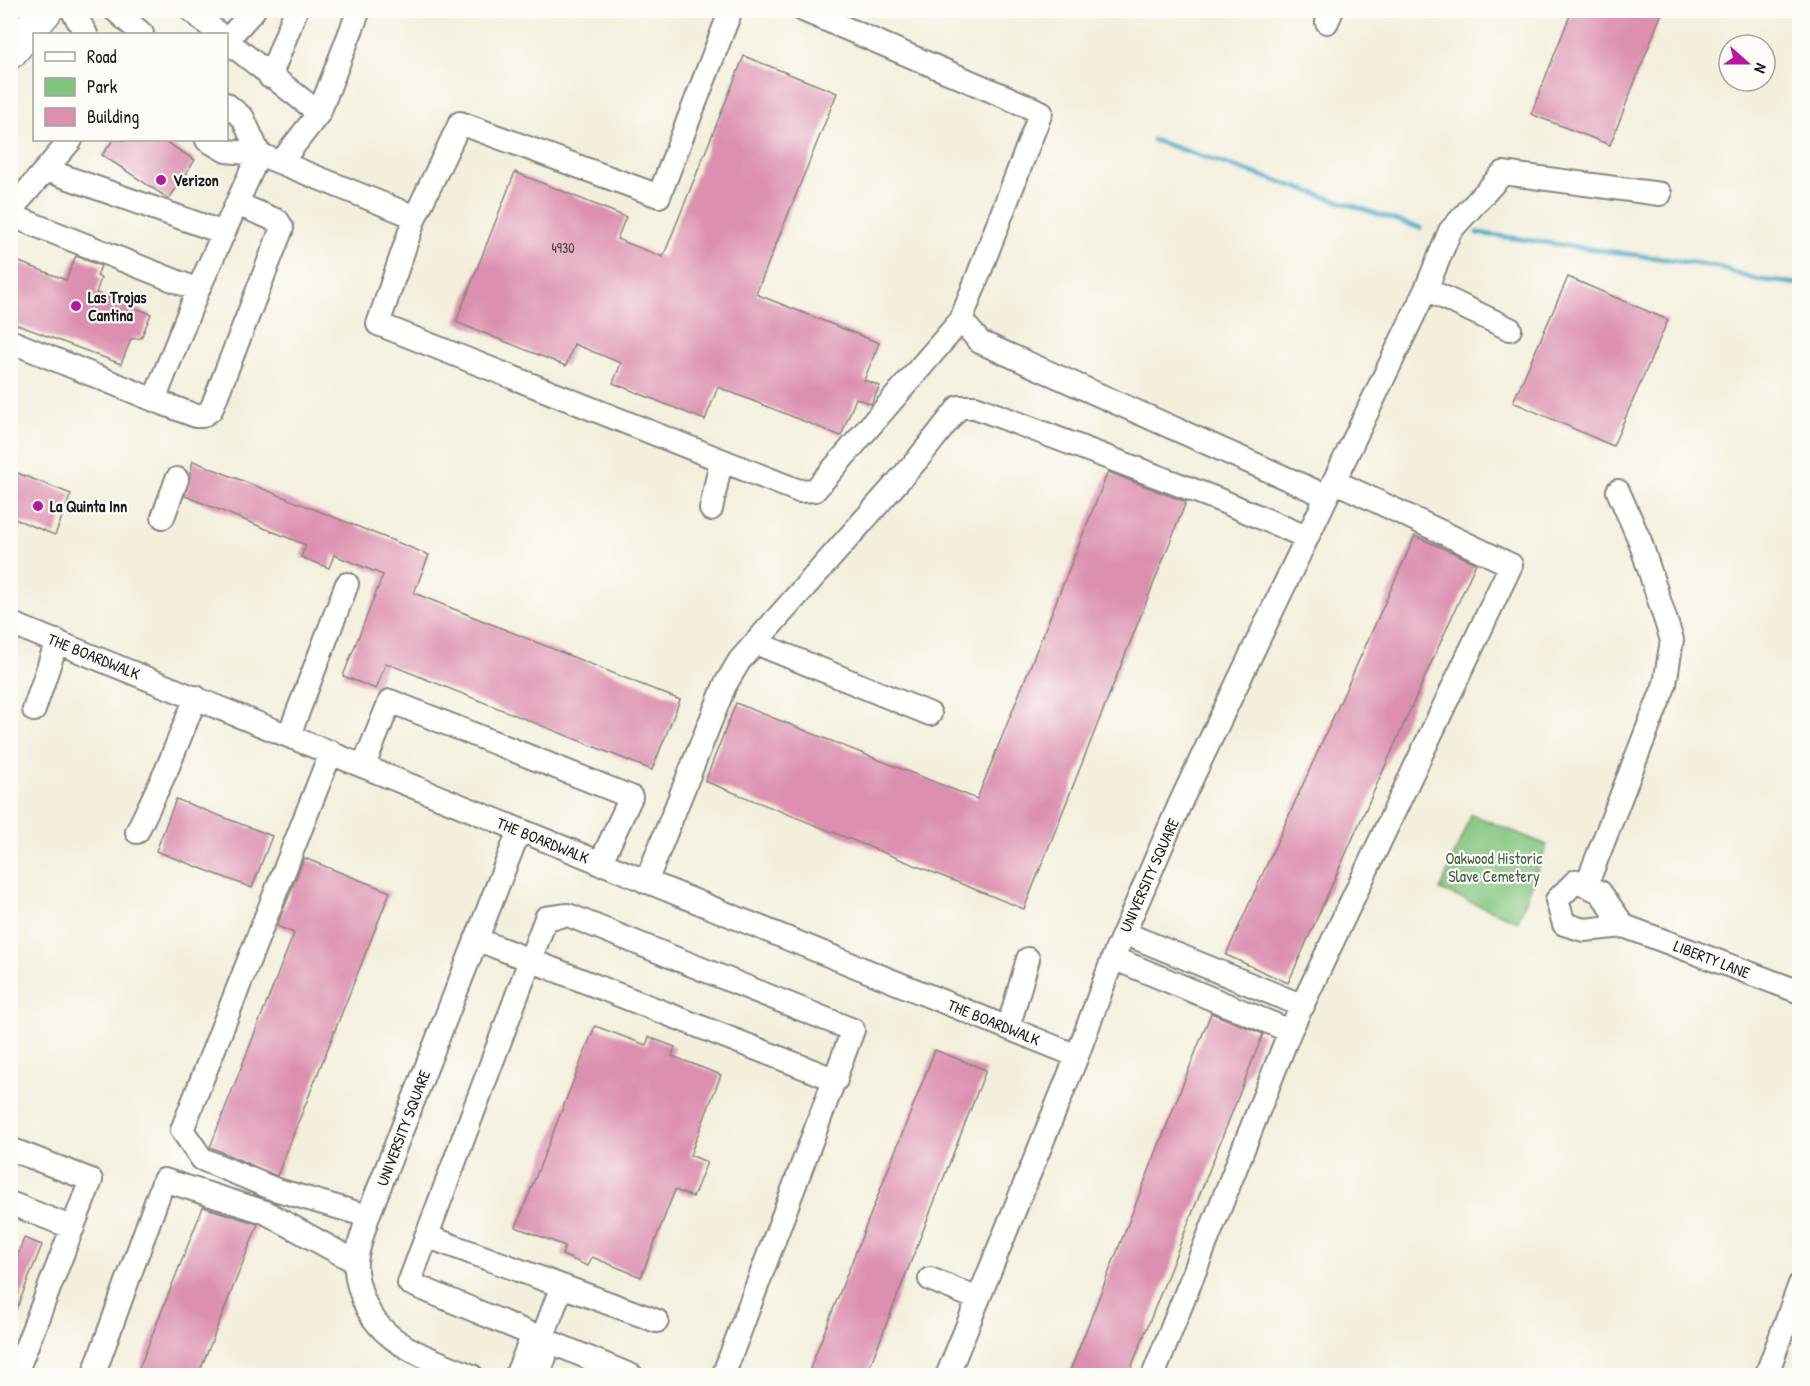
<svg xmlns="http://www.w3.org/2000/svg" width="1810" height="1386" viewBox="0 0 1810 1386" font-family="'Patrick Hand',sans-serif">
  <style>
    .green { fill: #82c57f; stroke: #4f704e; stroke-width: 1.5 }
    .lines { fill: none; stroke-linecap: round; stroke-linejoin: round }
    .stream { stroke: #45a7c4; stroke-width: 5 }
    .building { fill: #dc8faf }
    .minor-casing { stroke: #88867c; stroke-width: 26 }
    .highway-casing { stroke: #88867c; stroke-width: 36 }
    .minor { stroke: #fff; stroke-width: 22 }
    .highway { stroke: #fff; stroke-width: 33 }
    .poi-dot { fill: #b5179e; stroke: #fdfcf7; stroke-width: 2 }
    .labels { text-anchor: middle; stroke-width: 4.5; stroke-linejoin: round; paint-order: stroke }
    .number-label { font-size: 14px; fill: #4c3941 }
    .poi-label { font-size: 16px; font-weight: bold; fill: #1c1c1c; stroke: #fdfcf7; text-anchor: start }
    .street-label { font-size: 16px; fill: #1c1c1c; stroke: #fdfcf7 }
    .park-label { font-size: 16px; fill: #456044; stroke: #fdfcf7 }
  </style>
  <rect width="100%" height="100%" fill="#fdfcf7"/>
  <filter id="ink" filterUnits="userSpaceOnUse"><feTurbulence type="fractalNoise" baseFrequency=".0167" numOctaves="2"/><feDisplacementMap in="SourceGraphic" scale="12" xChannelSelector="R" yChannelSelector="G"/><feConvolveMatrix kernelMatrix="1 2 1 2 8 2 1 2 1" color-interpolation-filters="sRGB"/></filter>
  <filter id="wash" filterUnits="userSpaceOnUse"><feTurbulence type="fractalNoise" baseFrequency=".008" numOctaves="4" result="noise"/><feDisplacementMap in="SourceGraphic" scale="24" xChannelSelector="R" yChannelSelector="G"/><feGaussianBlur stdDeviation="1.35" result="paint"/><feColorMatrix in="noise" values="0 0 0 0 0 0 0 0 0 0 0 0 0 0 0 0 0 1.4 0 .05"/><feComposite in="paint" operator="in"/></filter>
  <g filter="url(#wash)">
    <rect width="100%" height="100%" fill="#f3efdc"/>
    <path class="green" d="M1471 814 1547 845 1518 921 1440 890Z"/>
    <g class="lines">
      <path class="stream" d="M1153 140 1420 228
        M1477 233 1714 266 1755 279 1800 284"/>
    </g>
    <g id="blocks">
      <path class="building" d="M1572 10H1663L1610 145 1531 114Z
        M744 56 837 93 756 294 879 343 864 380 880 386 871 404 856 398 841 436 718 387 705 420 613 383 621 363 574 344 566 366 456 322 515 172 626 217 617 239 663 257Z
        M113 140H163L195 160 169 199 102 155Z
        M76 256 101 266 97 276 101 278 96 293 151 314 141 338 131 339 121 364 10 322V278L17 261 66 280Z
        M1568 277 1668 320 1613 446 1513 402Z
        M193 461 429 555 414 593 680 700 652 770 386 663 376 689 343 676 383 575 334 555 329 568 301 557 306 545 185 496Z
        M10 470 71 494 55 535 10 517Z
        M1108 472 1186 502 1024 909 705 781 736 703 977 799Z
        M1415 536 1476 563 1288 983 1226 955Z
        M176 799 272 836 252 888 156 851Z
        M304 858 390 892 277 1176 210 1147 294 933 277 926Z
        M1211 1013 1263 1034 1128 1376H1068Z
        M595 1026 646 1045 649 1037 675 1047 672 1056 721 1075 690 1155 707 1162 693 1197 675 1190 641 1277 592 1257 588 1266 562 1255 565 1246 516 1227Z
        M935 1050 986 1070 866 1376H807Z
        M203 1207 258 1224 198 1376H136Z
        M24 1238 42 1245 11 1323 10 1258 16 1260Z"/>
    </g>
  </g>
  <g filter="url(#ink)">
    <use href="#blocks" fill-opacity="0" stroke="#88867c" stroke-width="1.5"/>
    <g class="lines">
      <defs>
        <path id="minor" d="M72 10 86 34
          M115 10 142 34
          M191 10 219 34
          M731 10 659 196 460 123 415 217 378 324 799 491 815 490 961 320 1041 112 803 10
          M1327 22 1332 10
          M226 41 254 10
          M227 41 319 113
          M270 77 296 10
          M207 140 226 151 259 154 415 217
          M281 162 319 113 359 10
          M46 170 224 233
          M10 211 71 140
          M10 215 198 290 259 154 243 118 226 104
          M1426 289 1510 329
          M961 320 980 342 1326 496
          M10 341 154 400 198 290
          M154 400 196 416H202L211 410 282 228 278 221 237 204
          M711 509 721 461
          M163 517 177 479
          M10 623 1077 1056
          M756 643 930 714
          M34 710 57 641
          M289 735 347 584
          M331 752 182 1130 202 1159 274 1189 368 1216
          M364 765 390 701 631 797 600 864
          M137 832 167 769 196 697
          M1576 881 1600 892 1624 926 1584 930 1564 924 1557 900Z
          M646 882 725 685 740 660 918 459 959 407H975L1222 501 1306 537
          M1586 886 1665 684 1672 640 1640 541 1618 491
          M1624 926 1800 992
          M1124 933 1303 1006
          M476 939 836 1080
          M1113 958 1290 1031
          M1008 1028 1028 959
          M10 1149 91 1180 15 1376
          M10 1203 73 1228
          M426 1236 657 1321
          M930 1279 978 1299
          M93 1376 164 1180 265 1212 356 1262
          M472 1376C426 1356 377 1345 361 1293 358 1284 355 1271 356 1261 358 1246 364 1230 368 1216L519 831
          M516 1376 528 1347 542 1339
          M538 1376 545 1357 542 1339 561 1288
          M632 1376 409 1283 546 918 568 915 853 1030 723 1376
          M947 1376 1077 1056 1113 958 1182 799 1426 289 1450 231 1503 173 1660 194
          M1153 1376 1290 1031 1511 565 1334 481
          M1766 1376 1800 1284"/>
        <path id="highway" d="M10 52 46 10"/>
      </defs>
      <use href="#minor" class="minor-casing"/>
      <use href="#highway" class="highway-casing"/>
      <use href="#minor" class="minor"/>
      <use href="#highway" class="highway"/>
    </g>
  </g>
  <g class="poi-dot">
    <circle cx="161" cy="180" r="6"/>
    <circle cx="76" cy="306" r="6"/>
    <circle cx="38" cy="506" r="6"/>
  </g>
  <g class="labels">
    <g class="number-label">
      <text x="563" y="253">4930</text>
    </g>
    <g class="poi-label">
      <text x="173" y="186">Verizon</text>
      <text x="88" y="303">Las Trojas<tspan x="88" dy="18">Cantina</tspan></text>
      <text x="50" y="512">La Quinta Inn</text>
    </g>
    <g class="street-label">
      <text transform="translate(94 656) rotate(22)" y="6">THE BOARDWALK</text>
      <text transform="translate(543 840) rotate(22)" y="6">THE BOARDWALK</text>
      <text transform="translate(1149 875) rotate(-66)" y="6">UNIVERSITY SQUARE</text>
      <text transform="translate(1712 959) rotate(21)" y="6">LIBERTY LANE</text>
      <text transform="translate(994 1022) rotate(22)" y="6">THE BOARDWALK</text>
      <text transform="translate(403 1128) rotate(-69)" y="6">UNIVERSITY SQUARE</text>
    </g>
    <g class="park-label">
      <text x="1494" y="864">Oakwood Historic<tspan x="1494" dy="18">Slave Cemetery</tspan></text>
    </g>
  </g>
  <rect width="1810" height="1386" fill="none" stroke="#fdfcf7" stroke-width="36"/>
  <rect x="33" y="33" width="195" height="108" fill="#fdfcf7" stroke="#a3a29f" stroke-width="1.5"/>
  <rect x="45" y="52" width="30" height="9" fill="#ffffff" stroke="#a3a29f" stroke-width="1.5"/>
  <text x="87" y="63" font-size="18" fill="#1c1c1c">Road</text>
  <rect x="45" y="78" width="30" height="18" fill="#82c57f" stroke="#a3a29f" stroke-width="1.5"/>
  <text x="87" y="93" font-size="18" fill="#1c1c1c">Park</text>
  <rect x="45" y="108" width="30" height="18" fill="#dc8faf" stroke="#a3a29f" stroke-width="1.5"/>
  <text x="87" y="123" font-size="18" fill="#1c1c1c">Building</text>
  <g transform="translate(1747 63) rotate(111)"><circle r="28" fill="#fdfcf7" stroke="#a3a29f" stroke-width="1.5"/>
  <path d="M0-4.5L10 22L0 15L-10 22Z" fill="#b5179e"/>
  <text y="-9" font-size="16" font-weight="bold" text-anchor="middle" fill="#1c1c1c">N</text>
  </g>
</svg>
